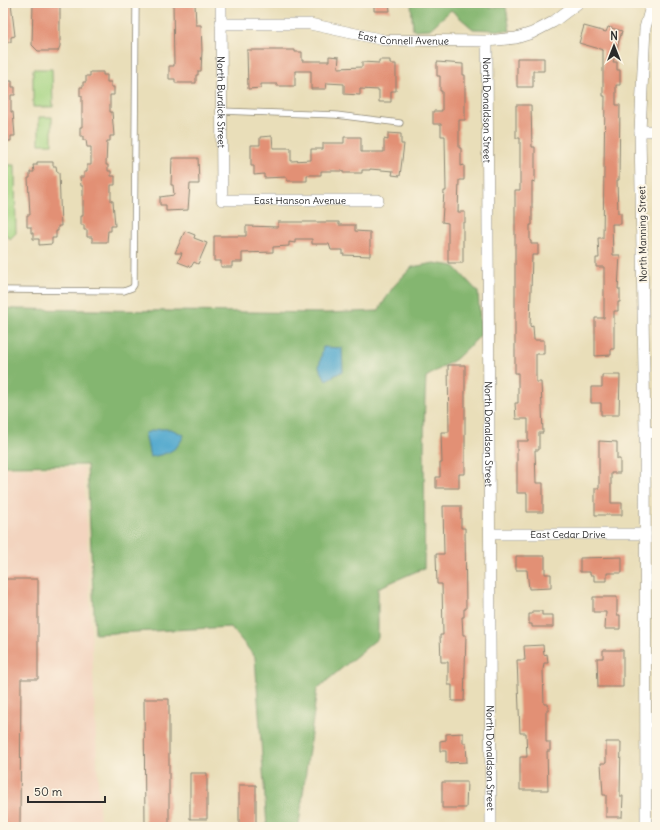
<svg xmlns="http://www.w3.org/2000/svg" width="660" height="830" viewBox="0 0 660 830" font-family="Delius,sans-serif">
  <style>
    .built { fill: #f3d4bf }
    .green { fill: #a5d482; stroke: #688056 }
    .forest { fill: #84b670; stroke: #58704e }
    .water { fill: #50a7cd; stroke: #3e697c }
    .building { fill: #e29074 }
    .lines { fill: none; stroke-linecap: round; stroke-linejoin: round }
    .lane-casing { stroke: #8a8472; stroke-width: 7 }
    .street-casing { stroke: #8a8472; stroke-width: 12 }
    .lane { stroke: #fff; stroke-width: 5.5 }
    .street { stroke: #fff; stroke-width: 11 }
    .labels { text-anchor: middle; stroke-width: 4; stroke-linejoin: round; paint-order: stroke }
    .street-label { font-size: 10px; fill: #2b2b2b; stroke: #fcf5e5 }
  </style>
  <rect width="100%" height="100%" fill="#fcf5e5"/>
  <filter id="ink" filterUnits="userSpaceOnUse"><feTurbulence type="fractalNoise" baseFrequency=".025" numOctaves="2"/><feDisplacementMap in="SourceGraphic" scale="8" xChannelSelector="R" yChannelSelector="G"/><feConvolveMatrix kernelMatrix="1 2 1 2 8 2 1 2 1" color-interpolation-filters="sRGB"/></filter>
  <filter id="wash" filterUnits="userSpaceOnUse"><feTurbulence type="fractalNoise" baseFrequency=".012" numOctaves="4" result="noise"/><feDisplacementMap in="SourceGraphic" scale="16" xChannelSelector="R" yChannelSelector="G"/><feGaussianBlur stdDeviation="0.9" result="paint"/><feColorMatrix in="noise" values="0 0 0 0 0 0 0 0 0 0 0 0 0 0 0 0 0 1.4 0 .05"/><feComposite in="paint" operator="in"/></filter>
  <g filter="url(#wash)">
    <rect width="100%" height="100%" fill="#e9deb9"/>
    <path class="built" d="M3 468H84L100 827H3Z"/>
    <path class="green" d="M33 69H52L53 107H33Z
      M39 117H52V144H39Z
      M3 165H15L16 233 10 239 3 232Z"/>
    <path class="forest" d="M411 3H489L490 7H506L510 31 473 29 451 10 430 29 413 30Z
      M434 263 454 266 478 292 481 335 456 359 426 377C422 441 426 504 424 568L378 588V638L317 689 299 824 295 827H267L255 657 231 627 95 634 87 465 3 466V308L17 309 327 313 378 311 393 287 412 267Z"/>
    <path class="water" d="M323 347 342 348 343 371 326 380 319 367Z
      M159 429H171L184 435C177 452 166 454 150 457L145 433Z"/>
    <g id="blocks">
      <path class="building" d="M3 3H11L15 36 11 37V42H3Z
        M33 3H60V46L58 51H38L32 45Z
        M173 3H195L196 25H201L202 51 201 71H198V75H196V83H175V79H169V66H174Z
        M374 3H389L390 11H374Z
        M584 26 606 32 608 27 622 31 613 62H617V70H620V85H616V105H620L619 180H617L618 213H621V224H612L613 255H620L618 289H620V302H618V311H614V349H611V355L595 356V318H604V267H596V258H599L598 238H603L605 96H603V50L579 43Z
        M247 50H295V52H302V61H329V56L339 57 338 68 362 67V62L379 63V60H390V64H396V91H391V102H379V90L360 89V95L344 94V84L327 83 326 89H311V71H295V86H277V84H261V88L248 89Z
        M517 58H544V71H533V87H517Z
        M437 62 463 64V75H465V120H459V148H461V166L464 165V180H459L458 212H465V223H463V263H448V223L442 222 444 191H446L445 136H441V124H433V111H442V91H440V76H437Z
        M90 72H103V75H107V82H111V87H114V95H110V112H112L114 136H110V141H107L106 165H108V171H111V176H115V185H111V201H113L115 226H111V231H108L107 242H92V237H87V230H84V225H81V216H83V186H81L80 177H84V172H87V165H91V147H87L86 140H83V136H80V127H82V96H80V87H83V82H86V76H90Z
        M3 81H12V87H15V95H11V112H13L15 136H11V141H3Z
        M516 105H531L532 147H535V182L532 181V225H530V241H531V244H538V255H532L530 327 533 326 534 340H544V354H536V382H541L543 433H539V450H535L536 483H543V512H527V493H517V441H528V419H516L515 403H518V373H515V190H520V138H516Z
        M388 133 401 134V144H404L400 176 392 175 393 171 370 169V170H362V173H343V171H321V175H307V181H287V177L264 178V174L254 175V166H251V145H260V137L272 136 273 148H291V161L311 160V149H323V143H344V137H361V152H384V139L388 140Z
        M172 158H198L199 184H190L188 210 166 211V205H160V197L174 195 173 185H171Z
        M37 162H53V166H56L57 172H59L61 226H58V231H56V238H52V244L39 245V239H33V233H31V227H27V215H30L28 178H30V172H34L33 165H37Z
        M278 222H339V225H355V231L370 232V256L343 255V250H331L329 244H312V239H295V243L289 242V246L273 247V252L242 253V262H232V267H221V261H214V236H246V226L278 227Z
        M185 231 195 235 194 238 207 243 198 264 194 262 191 267 178 262 182 253H175Z
        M448 365H465V474H459V488H436V477H440V463H442L441 432H449Z
        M602 375H620L619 415H601V403H591V387H602Z
        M599 441 617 442V459H620V473H611V503H622V515H595V488H599Z
        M443 506H461V528H465L466 609H464V617H462L463 635H466L464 701H452V685H448V662H441L440 635H443L442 584H437L436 554H444Z
        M516 556H545V574H551V588L529 589 527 570H516Z
        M622 557V573H607V581H594V575H590V572H580V558Z
        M3 579H38V679H21L20 827H3Z
        M593 597H617V615H620V629H605L606 612H593Z
        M532 611H542V615H553V627H532V624H529V614H532Z
        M543 645 544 655 547 654 548 663H544L543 670 544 704H548V711H546V742H550V751H547L548 790H520V757H527L526 733H520L517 660H525L524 646Z
        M603 650H623V687H598L597 658H603Z
        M144 699H169V827H145Z
        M463 733V743H466L467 762 446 763V751H440V741L446 740V734Z
        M606 742H621L620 796H623L622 817H606V795H603L601 763H606Z
        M190 773H207V819H190Z
        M442 782H467L466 808H442Z
        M239 785H256V827H239Z"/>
    </g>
  </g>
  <g filter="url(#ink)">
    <use href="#blocks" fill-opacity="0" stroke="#8a8472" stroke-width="1"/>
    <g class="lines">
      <defs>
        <path id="lane" d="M221 111 336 115 400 123
          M3 290 124 291 132 288 134 285 136 3"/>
        <g id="street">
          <path id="s1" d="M221 3 222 200H378"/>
          <path id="s2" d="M221 24H310L384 40 487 41 516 38 532 33 553 22 578 3"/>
          <path id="s3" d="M487 41 491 827"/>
          <path d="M640 131H657"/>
          <path d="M645 432 657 433"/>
          <path id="s4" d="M490 534H645"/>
          <path d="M646 827 645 432 640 131 645 28 652 3"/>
        </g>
      </defs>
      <use href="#lane" class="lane-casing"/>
      <use href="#street" class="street-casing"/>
      <use href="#lane" class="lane"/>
      <use href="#street" class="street"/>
    </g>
  </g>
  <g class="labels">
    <g class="street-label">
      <text dy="4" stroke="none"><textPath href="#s2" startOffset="184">East Connell Avenue</textPath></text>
      <text dy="4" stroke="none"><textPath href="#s1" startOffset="99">North Burdick Street</textPath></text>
      <text dy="4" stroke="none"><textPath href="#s3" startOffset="69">North Donaldson Street</textPath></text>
      <text dy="4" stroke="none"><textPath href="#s1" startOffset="275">East Hanson Avenue</textPath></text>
      <text transform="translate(642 234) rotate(-91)" y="4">North Manning Street</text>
      <text dy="4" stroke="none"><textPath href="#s3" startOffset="393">North Donaldson Street</textPath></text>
      <text dy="4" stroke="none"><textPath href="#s4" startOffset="78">East Cedar Drive</textPath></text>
      <text dy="4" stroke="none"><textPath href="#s3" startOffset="717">North Donaldson Street</textPath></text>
    </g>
  </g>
  <rect width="660" height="830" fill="none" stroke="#fcf5e5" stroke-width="16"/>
  <g transform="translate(614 46)" stroke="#fcf5e5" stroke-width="3" paint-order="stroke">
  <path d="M0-3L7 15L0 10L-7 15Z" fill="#2b2b2b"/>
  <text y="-6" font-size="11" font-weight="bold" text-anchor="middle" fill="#2b2b2b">N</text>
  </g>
  <path d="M28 796v6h77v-6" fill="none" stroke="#2b2b2b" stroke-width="2"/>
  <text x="34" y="796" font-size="12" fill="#2b2b2b" stroke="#fcf5e5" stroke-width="3" paint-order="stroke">50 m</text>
</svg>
